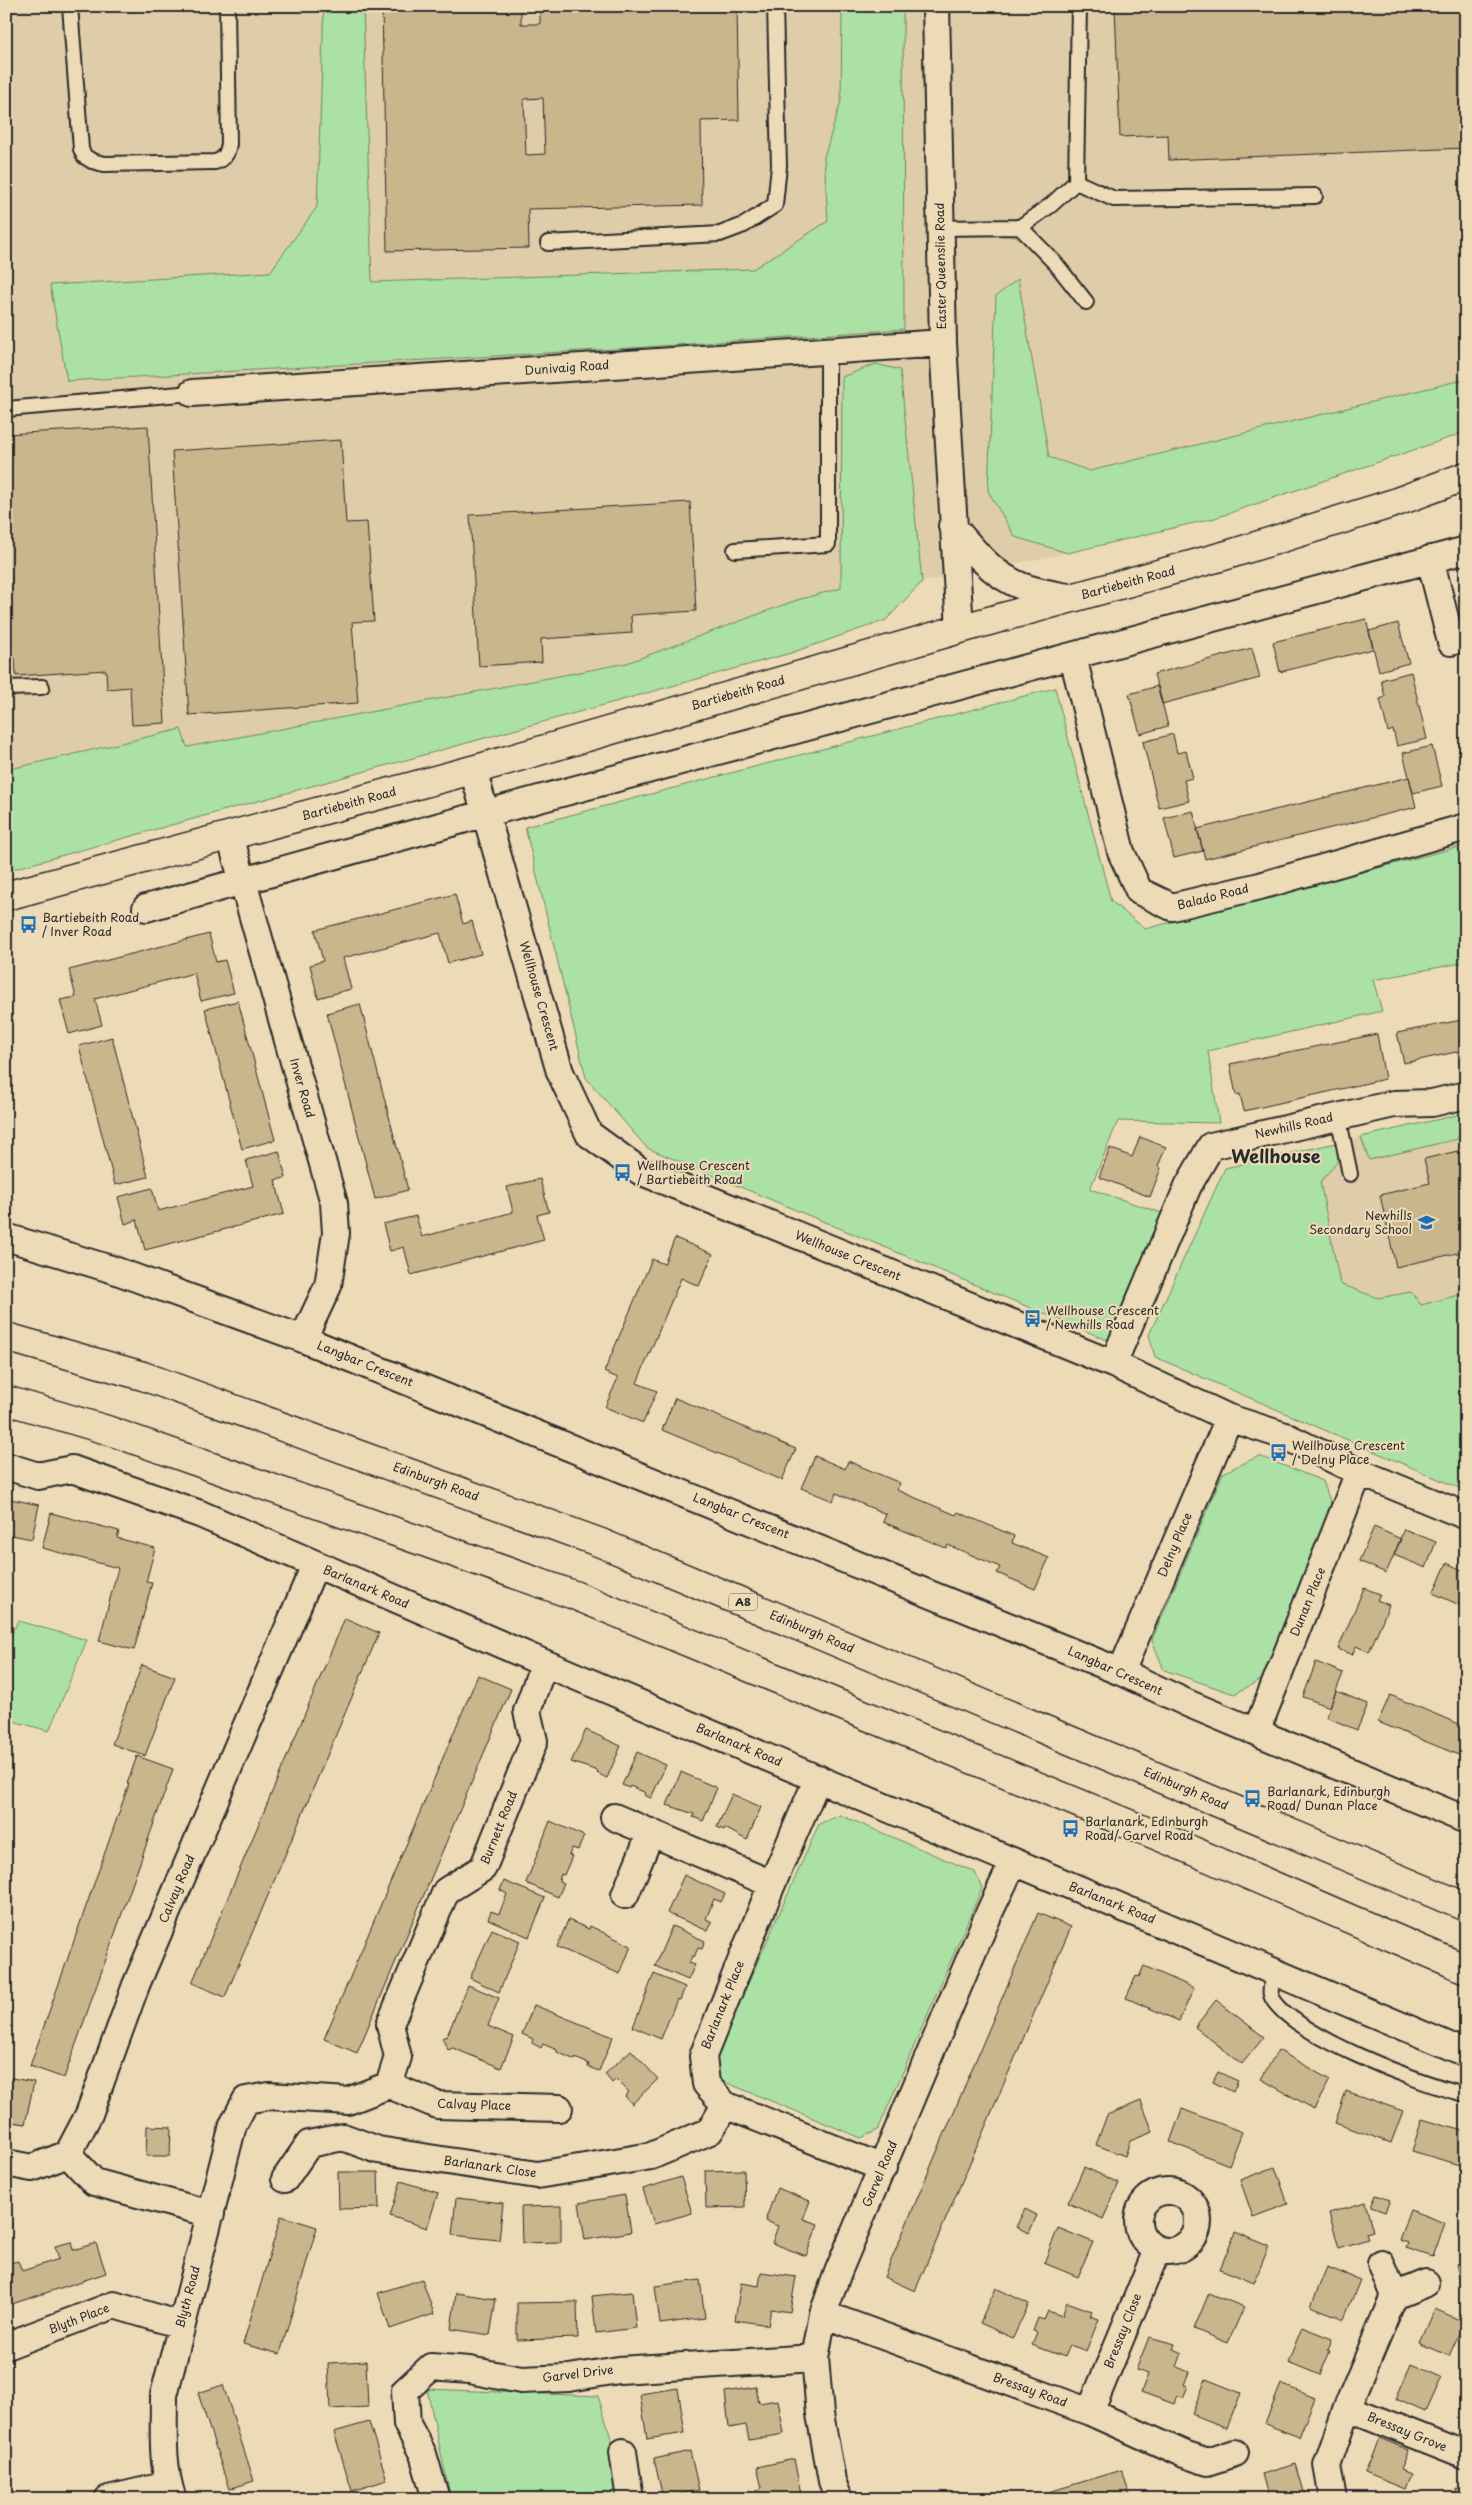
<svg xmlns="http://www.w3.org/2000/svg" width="1472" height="2505" viewBox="0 0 1472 2505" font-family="'Playpen Sans',sans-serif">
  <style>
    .built { fill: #decda8 }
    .green { fill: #abe1a4; stroke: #6b8668 }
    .building { fill: #cab68c; stroke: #2b2b2b; fill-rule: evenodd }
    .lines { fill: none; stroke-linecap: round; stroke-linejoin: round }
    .lane-casing { stroke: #2b2b2b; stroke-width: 18 }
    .street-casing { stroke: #2b2b2b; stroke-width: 30 }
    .secondary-casing { stroke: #2b2b2b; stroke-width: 31 }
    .primary-casing { stroke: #2b2b2b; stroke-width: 31 }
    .lane { stroke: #eddbb8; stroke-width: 14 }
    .street { stroke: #eddbb8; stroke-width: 26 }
    .secondary { stroke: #eddbb8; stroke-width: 28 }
    .primary { stroke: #eddbb8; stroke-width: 28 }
    .labels { text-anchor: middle; stroke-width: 4; stroke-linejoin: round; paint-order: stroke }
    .shield { fill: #eddbb8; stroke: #656055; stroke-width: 1 }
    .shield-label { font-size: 11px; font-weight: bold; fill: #2b2b2b }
    .street-label { font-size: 12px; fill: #2b2b2b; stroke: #eddbb8 }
    .poi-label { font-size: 12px; fill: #2b2b2b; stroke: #eddbb8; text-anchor: start }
    .district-label { font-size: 18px; font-weight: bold; fill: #2b2b2b; stroke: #eddbb8 }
  </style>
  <rect width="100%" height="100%" fill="#eddbb8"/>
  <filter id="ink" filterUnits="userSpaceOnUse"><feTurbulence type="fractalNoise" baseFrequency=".02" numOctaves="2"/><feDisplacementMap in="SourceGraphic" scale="10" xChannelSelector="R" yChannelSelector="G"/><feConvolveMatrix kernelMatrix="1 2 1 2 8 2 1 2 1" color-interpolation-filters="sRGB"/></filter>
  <g filter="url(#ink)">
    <path class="built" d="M6 6H1466V379L1091 472 1050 457 1068 553 922 582 886 620 791 653 6 871Z
      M1466 1113V1308L1400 1316 1314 1284 1288 1154Z"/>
    <path class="green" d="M324 6H363L372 282 753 269 828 221 824 157 841 101 842 6H903L904 329 632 348 67 381 50 285 270 272 317 207Z
      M1018 279 1049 457 1090 471 1466 379V432L1215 518 1068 553 1015 537 988 491 996 296Z
      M876 364 900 370 922 582 886 620 791 653 6 871V770L181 729 187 747 627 663 794 601 841 588 842 377Z
      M1055 688 1111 901 1145 929 1466 845V962L1373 980 1382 1011 1208 1051 1219 1123 1118 1121 1090 1189 1165 1214 1112 1342 647 1148 586 1078 525 827Z
      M1466 1113V1137L1369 1160 1361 1137Z
      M1336 1143 1338 1161 1320 1182 1340 1284 1378 1298 1411 1292 1421 1305 1466 1293V1491L1155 1357 1149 1335 1225 1168Z
      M1259 1456 1323 1481 1334 1513 1268 1676 1234 1694 1164 1670 1152 1640 1223 1473Z
      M18 1621 87 1640 49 1731 6 1719V1645Z
      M840 1815 975 1872 982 1888 878 2130 861 2138 720 2080 714 2060 819 1824Z
      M427 2389 598 2396 630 2499H451Z"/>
    <path class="building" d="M382 6H521V24H540V6H737L739 120 701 121 702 205 528 209 529 248 387 251ZM543 98 545 154 526 155 524 99Z
      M1115 6H1466V148L1169 160 1168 135 1120 137Z
      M148 426 165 723 132 725 130 687 107 689 106 670 16 676 15 658 6 659V434Z
      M341 440 346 523 367 522 374 621 352 622 358 703 189 715 172 451Z
      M690 502 696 611 631 615 632 633 541 639 542 662 479 666 470 515Z
      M1366 619 1373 649 1280 672 1273 642Z
      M1398 623 1409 663 1379 671 1369 631Z
      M1252 648 1260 678 1162 704 1154 674Z
      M1411 672 1427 739 1397 746 1393 730 1388 732 1380 699 1385 697 1381 680Z
      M1158 686 1168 726 1140 734 1129 694Z
      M1173 734 1177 753 1186 751 1193 778 1184 780 1189 801 1159 808 1143 742Z
      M1432 746 1442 786 1413 793 1403 753Z
      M1409 777 1416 807 1205 859 1197 829Z
      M1193 811 1203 851 1174 858 1164 818Z
      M455 894 463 924 472 921 481 954 448 963 440 933 343 958 351 989 318 998 310 965 323 961 315 930Z
      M209 934 216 962 225 960 234 993 201 1001 194 973 95 999 102 1025 69 1034 60 1000 76 997 69 970Z
      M238 1001 275 1140 242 1149 205 1009Z
      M360 1004 408 1190 375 1199 327 1013Z
      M1466 1019V1050L1404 1063 1397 1033Z
      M1377 1034 1385 1079 1244 1111 1240 1094 1236 1095 1230 1064Z
      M112 1037 148 1177 115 1185 79 1046Z
      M1140 1137 1166 1147 1158 1166 1161 1168 1150 1197 1099 1177 1110 1148 1132 1157Z
      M1466 1149V1251L1396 1267 1380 1195 1430 1183 1424 1159Z
      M279 1151 286 1178 275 1180 284 1214 145 1250 137 1220 125 1224 118 1197 152 1188 158 1211 253 1186 246 1160Z
      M540 1179 549 1212 537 1215 544 1240 411 1275 404 1247 390 1251 383 1224 416 1216 422 1237 513 1212 507 1187Z
      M675 1238 713 1254 699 1286 681 1278 637 1383 657 1391 643 1423 605 1407 618 1378 604 1372 652 1259 664 1264Z
      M675 1398 796 1449 782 1480 662 1430Z
      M815 1456 845 1469 848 1461 900 1483 897 1490 956 1515 958 1512 1014 1536 1012 1543 1049 1558 1035 1589 997 1573 1000 1567 948 1545 946 1548 883 1522 886 1514 836 1493 833 1501 801 1488Z
      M6 1498 39 1505 32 1539 6 1534Z
      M51 1513 119 1531 117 1538 155 1548 146 1582 152 1583 134 1650 99 1641 118 1568 42 1548Z
      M1374 1527 1401 1539 1386 1573 1359 1561Z
      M1404 1529 1436 1542 1426 1568 1394 1555Z
      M1447 1563 1466 1572V1608L1433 1593Z
      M1364 1588 1380 1594 1377 1600 1389 1605 1369 1652 1356 1646 1352 1655 1338 1649Z
      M345 1618 379 1633 225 1997 192 1983Z
      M1316 1662 1343 1673 1330 1707 1303 1697Z
      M142 1665 175 1677 145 1756 112 1744Z
      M478 1675 511 1689 357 2053 324 2039Z
      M1336 1691 1368 1704 1357 1730 1326 1717Z
      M1390 1695 1466 1727V1758L1378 1722Z
      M586 1730 621 1746 607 1778 597 1773 598 1771 571 1762Z
      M637 1752 666 1765 651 1798 644 1795 646 1793 630 1786 629 1788 622 1785Z
      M137 1756 173 1769 64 2078 30 2066 129 1784H127Z
      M681 1772 717 1788 703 1821 693 1817 694 1814 667 1805Z
      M732 1794 761 1807 747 1840 725 1828 724 1830 717 1827Z
      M550 1821 584 1836 578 1850 572 1848 569 1855 572 1856 564 1875 561 1874 559 1881 564 1883 558 1897 526 1883Z
      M684 1875 725 1894 721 1902 714 1899 706 1919 712 1922 708 1931 667 1913Z
      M504 1881 545 1898 529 1937 488 1919 491 1911 499 1914 507 1894 500 1890Z
      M1038 1913 1071 1927 915 2291 884 2277Z
      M568 1920 589 1929 590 1926 631 1946 620 1974 557 1947Z
      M672 1926 705 1941 702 1949 698 1948 694 1957 692 1956 689 1963 695 1965 688 1980 655 1966Z
      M492 1929 520 1941 499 1992 470 1978Z
      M1144 1966 1194 1988 1179 2021 1126 1998 1136 1976 1139 1977Z
      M654 1974 685 1987 680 2000 677 1999 661 2039 633 2027Z
      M468 1985 499 1998 488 2026 514 2037 501 2068 453 2048 448 2050 442 2038 447 2036Z
      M1216 2000 1264 2037 1242 2064 1195 2027Z
      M534 2005 613 2037 599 2071 588 2067 589 2064 575 2058V2060L557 2052V2050L543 2044 541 2048 532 2043 533 2039 522 2034Z
      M631 2050 658 2079 632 2104 625 2096 629 2092 616 2079 612 2083 605 2074Z
      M1278 2050 1330 2080 1314 2109 1261 2079Z
      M1218 2072 1238 2081 1233 2092 1213 2082Z
      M6 2077 34 2082 25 2124 6 2121Z
      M1346 2091 1403 2111 1391 2143 1335 2123Z
      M1141 2101 1153 2132 1130 2141 1125 2156 1096 2145 1107 2115Z
      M1182 2109 1242 2132 1229 2165 1170 2142Z
      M1422 2119 1466 2132V2167L1412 2151Z
      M147 2126 171 2127 170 2156H146Z
      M1084 2167 1119 2183 1103 2219 1068 2203Z
      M1275 2167 1288 2204 1253 2217 1240 2180Z
      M744 2170 745 2207 706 2208 705 2171Z
      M338 2172H378L379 2208 339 2209Z
      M681 2177 692 2213 654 2224 643 2189Z
      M401 2181 438 2193 427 2228 390 2216Z
      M777 2188 810 2201 803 2219 818 2224 806 2256 772 2243 778 2226 765 2221Z
      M625 2195 631 2232 585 2240 579 2203Z
      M1376 2195 1390 2200 1385 2212 1371 2207Z
      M456 2198 503 2203 499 2240 452 2235Z
      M1365 2202 1373 2231 1366 2233 1368 2239 1339 2248 1329 2213Z
      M6 2204 12 2228 6 2230Z
      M561 2206V2242L522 2243 521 2207Z
      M1025 2209 1037 2215 1029 2233 1016 2227Z
      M1410 2210 1445 2223 1433 2257 1406 2248 1408 2243 1399 2240Z
      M281 2216 317 2227 280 2354 243 2344Z
      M1058 2228 1093 2242 1078 2277 1044 2263Z
      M1235 2232 1269 2246 1254 2283 1220 2269Z
      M71 2242 73 2250 96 2243 106 2273 6 2306V2276L10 2275 7 2264 18 2261 22 2271 59 2259 55 2246Z
      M1466 2261V2301L1456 2264Z
      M1327 2267 1360 2280 1344 2319 1311 2306Z
      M761 2272 796 2277 790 2312 771 2309 768 2325 735 2320 741 2283 759 2286Z
      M422 2279 434 2314 390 2329 378 2293Z
      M700 2280 705 2318 660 2324 655 2286Z
      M996 2288 1029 2304 1013 2338 980 2323Z
      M632 2292 636 2328 596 2333 592 2296Z
      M456 2293 496 2299 490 2335 451 2329Z
      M1209 2293 1244 2307 1228 2343 1194 2329Z
      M577 2302 578 2338 517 2340V2303Z
      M1067 2302 1092 2311 1090 2316 1099 2319 1086 2351 1070 2345 1065 2357 1032 2345 1037 2332 1033 2331 1038 2318 1044 2320 1048 2311 1062 2316Z
      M1435 2309 1464 2322 1449 2356 1420 2343Z
      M1302 2327 1332 2339 1328 2350 1330 2351 1320 2375 1288 2362Z
      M1149 2337 1175 2344 1173 2349 1182 2353 1177 2367 1189 2372 1184 2385 1188 2386 1183 2398 1177 2395 1174 2404 1141 2392 1148 2374 1136 2370Z
      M366 2361 368 2407 330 2409 328 2363Z
      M1411 2364 1441 2377 1425 2412 1396 2399Z
      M1206 2379 1241 2393 1227 2428 1192 2414Z
      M1281 2384 1315 2398 1299 2437 1265 2424Z
      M223 2385 254 2481 229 2489 198 2393Z
      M756 2387 759 2403 778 2400 784 2434 749 2440 746 2425 729 2428 725 2392Z
      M678 2388 685 2433 647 2439 640 2394Z
      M369 2422 387 2480 352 2491 334 2432Z
      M1379 2438 1409 2450 1401 2469 1411 2473 1405 2489 1365 2473Z
      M690 2451 699 2490 663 2498 654 2459Z
      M794 2459 802 2499H758L756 2490 762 2488 757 2467Z
      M1296 2464 1306 2499H1269L1262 2474Z
      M1122 2470 1131 2499H1032V2497Z
      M1456 2488 1466 2492V2499H1452Z"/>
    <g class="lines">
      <defs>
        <path id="lane" d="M70 6 81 149 84 156 92 161 104 164 215 162C225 159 227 154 229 144L227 6
          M1076 182 1114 199 1315 196
          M1020 227 1056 264 1086 302
          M940 228 1020 227 1051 205 1076 182 1079 6
          M548 243 720 234 744 225 775 205 779 166 775 6
          M6 409 192 393
          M735 550 828 544V350
          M6 688 42 687
          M1338 1116 1350 1174
          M1277 1974C1274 1980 1269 1987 1271 1995 1284 2032 1427 2087 1466 2094"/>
        <path id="street" d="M936 6 943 343 960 629
          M192 393 943 343
          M952 526C969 544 986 568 1009 580 1027 591 1052 594 1073 598
          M1430 559 1451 642
          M1073 657 1121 852 1139 891 1172 907 1260 886 1466 827
          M473 770 560 1072 589 1134 640 1171 1113 1364 1229 1418 1285 1436 1359 1472 1466 1516
          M230 836 334 1203 336 1233 328 1286 303 1339
          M146 908 487 813 1466 550
          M6 1237 114 1270 303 1339 1121 1672 1187 1703 1466 1820
          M1113 1364 1188 1186 1211 1146 1394 1104 1432 1103 1466 1095
          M6 1466 38 1476 72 1469 200 1514 544 1663 1466 2053
          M1121 1672 1229 1418
          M1256 1732 1359 1472
          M818 1778 772 1884 703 2056 706 2084 725 2105 883 2168
          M614 1817 772 1884
          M625 1895 651 1832
          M389 2085 398 2057 390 2024 446 1891 483 1868 534 1741 527 1711 544 1663
          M68 2154 94 2182 211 2214
          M6 2163 32 2168 68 2154 89 2114 136 1985 315 1565
          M285 2179 309 2144 343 2137 378 2150 537 2175 651 2156 710 2131 725 2105
          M1138 2221a30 30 0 1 1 60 0a30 30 0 1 1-60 0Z
          M1394 2296 1426 2283
          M823 2314 1090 2412 1184 2454 1208 2462 1235 2453
          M6 2346 114 2305 181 2325
          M1347 2408 1466 2455
          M1090 2412 1157 2250
          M623 2452 630 2499
          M108 2499 168 2485
          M173 2499C161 2467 164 2429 164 2395L233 2125 246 2100 269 2096 348 2101 389 2085 437 2105 559 2108
          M436 2499 423 2454 407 2424 405 2391 431 2367 469 2370 521 2380 569 2378 619 2370 815 2358
          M839 2499 832 2481 820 2414 815 2358 823 2314 838 2272 990 1911 1013 1863
          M1333 2499 1327 2465 1347 2408 1394 2296 1381 2263"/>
        <path id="secondary" d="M6 896 487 766 960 629 1227 555 1394 503 1466 476"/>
        <path id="primary" d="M6 1337 143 1376 601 1543 1466 1907
          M6 1400 107 1430 574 1595 1170 1841 1466 1969"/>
      </defs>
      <use href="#lane" class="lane-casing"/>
      <use href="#street" class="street-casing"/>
      <use href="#secondary" class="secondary-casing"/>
      <use href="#primary" class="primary-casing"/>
      <use href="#lane" class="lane"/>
      <use href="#street" class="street"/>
      <use href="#secondary" class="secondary"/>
      <use href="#primary" class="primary"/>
    </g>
  </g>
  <defs>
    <symbol id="bus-bare" viewBox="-9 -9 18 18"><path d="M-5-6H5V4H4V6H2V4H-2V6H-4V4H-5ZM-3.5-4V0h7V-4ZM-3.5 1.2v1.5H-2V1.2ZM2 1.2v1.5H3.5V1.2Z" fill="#1f6fb2" stroke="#eddbb8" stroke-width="2.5" paint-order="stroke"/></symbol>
    <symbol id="school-bare" viewBox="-9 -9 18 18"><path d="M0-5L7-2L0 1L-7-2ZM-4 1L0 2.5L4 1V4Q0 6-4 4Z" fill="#1f6fb2" stroke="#eddbb8" stroke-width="2.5" paint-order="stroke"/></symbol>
  </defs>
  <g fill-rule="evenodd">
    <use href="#bus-bare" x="16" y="912" width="25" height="25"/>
    <use href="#bus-bare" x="610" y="1160" width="25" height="25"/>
    <use href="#school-bare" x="1414" y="1210" width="25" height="25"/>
    <use href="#bus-bare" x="1020" y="1306" width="25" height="25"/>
    <use href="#bus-bare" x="1266" y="1440" width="25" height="25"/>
    <use href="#bus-bare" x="1240" y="1786" width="25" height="25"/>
    <use href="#bus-bare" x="1058" y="1816" width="25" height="25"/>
  </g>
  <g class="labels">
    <rect class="shield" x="729" y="1593.5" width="28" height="17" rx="4"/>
    <g class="shield-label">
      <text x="743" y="1606">A8</text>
    </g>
    <g class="street-label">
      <text transform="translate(941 266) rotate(-91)" y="4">Easter Queenslie Road</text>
      <text transform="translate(567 368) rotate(-4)" y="4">Dunivaig Road</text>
      <text transform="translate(1128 583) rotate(-15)" y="4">Bartiebeith Road</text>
      <text transform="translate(738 693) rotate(-16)" y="4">Bartiebeith Road</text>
      <text transform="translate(349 804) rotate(-15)" y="4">Bartiebeith Road</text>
      <text transform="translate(1213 897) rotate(-14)" y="4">Balado Road</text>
      <text transform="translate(539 996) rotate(74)" y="4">Wellhouse Crescent</text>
      <text transform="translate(302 1088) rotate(74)" y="4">Inver Road</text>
      <text transform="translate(1294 1126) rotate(-13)" y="4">Newhills Road</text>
      <text transform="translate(848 1256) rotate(22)" y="4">Wellhouse Crescent</text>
      <text transform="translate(365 1364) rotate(22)" y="4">Langbar Crescent</text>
      <text transform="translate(436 1482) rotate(20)" y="4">Edinburgh Road</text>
      <text transform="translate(741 1516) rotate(22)" y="4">Langbar Crescent</text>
      <text transform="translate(1175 1545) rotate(-67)" y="4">Delny Place</text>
      <text transform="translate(366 1587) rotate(23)" y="4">Barlanark Road</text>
      <text transform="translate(1308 1602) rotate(-68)" y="4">Dunan Place</text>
      <text transform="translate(812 1632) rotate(23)" y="4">Edinburgh Road</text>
      <text transform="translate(1115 1671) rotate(24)" y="4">Langbar Crescent</text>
      <text transform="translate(739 1745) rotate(23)" y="4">Barlanark Road</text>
      <text transform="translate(1186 1789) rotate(23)" y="4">Edinburgh Road</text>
      <text transform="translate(499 1828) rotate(-68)" y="4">Burnett Road</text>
      <text transform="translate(177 1889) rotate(-67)" y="4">Calvay Road</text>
      <text transform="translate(1112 1903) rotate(22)" y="4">Barlanark Road</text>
      <text transform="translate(723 2005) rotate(-68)" y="4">Barlanark Place</text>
      <text transform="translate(474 2105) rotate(2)" y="4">Calvay Place</text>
      <text transform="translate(490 2167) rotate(8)" y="4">Barlanark Close</text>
      <text transform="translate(880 2174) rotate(-67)" y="4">Garvel Road</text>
      <text transform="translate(188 2297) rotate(-75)" y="4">Blyth Road</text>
      <text transform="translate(79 2319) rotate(-21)" y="4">Blyth Place</text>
      <text transform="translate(1123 2331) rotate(-68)" y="4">Bressay Close</text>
      <text transform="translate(578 2374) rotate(-7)" y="4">Garvel Drive</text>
      <text transform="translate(1030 2390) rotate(20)" y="4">Bressay Road</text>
      <text transform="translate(1407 2432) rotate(22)" y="4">Bressay Grove</text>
    </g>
    <g class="poi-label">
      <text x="42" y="922">Bartiebeith Road<tspan x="42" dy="14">/ Inver Road</tspan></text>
      <text x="637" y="1170">Wellhouse Crescent<tspan x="637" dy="14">/ Bartiebeith Road</tspan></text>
      <text x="1412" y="1220" text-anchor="end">Newhills<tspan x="1412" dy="14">Secondary School</tspan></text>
      <text x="1046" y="1315">Wellhouse Crescent<tspan x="1046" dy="14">/ Newhills Road</tspan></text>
      <text x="1292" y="1450">Wellhouse Crescent<tspan x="1292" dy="14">/ Delny Place</tspan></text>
      <text x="1267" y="1796">Barlanark, Edinburgh<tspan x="1267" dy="14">Road/ Dunan Place</tspan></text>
      <text x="1085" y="1826">Barlanark, Edinburgh<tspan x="1085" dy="14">Road/ Garvel Road</tspan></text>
    </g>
    <g class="district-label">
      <text x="1276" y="1163">Wellhouse</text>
    </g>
  </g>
  <rect width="1472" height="2505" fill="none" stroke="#eddbb8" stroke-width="25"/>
  <rect x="12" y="12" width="1447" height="2480" fill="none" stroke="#2b2b2b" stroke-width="2" filter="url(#ink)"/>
</svg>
